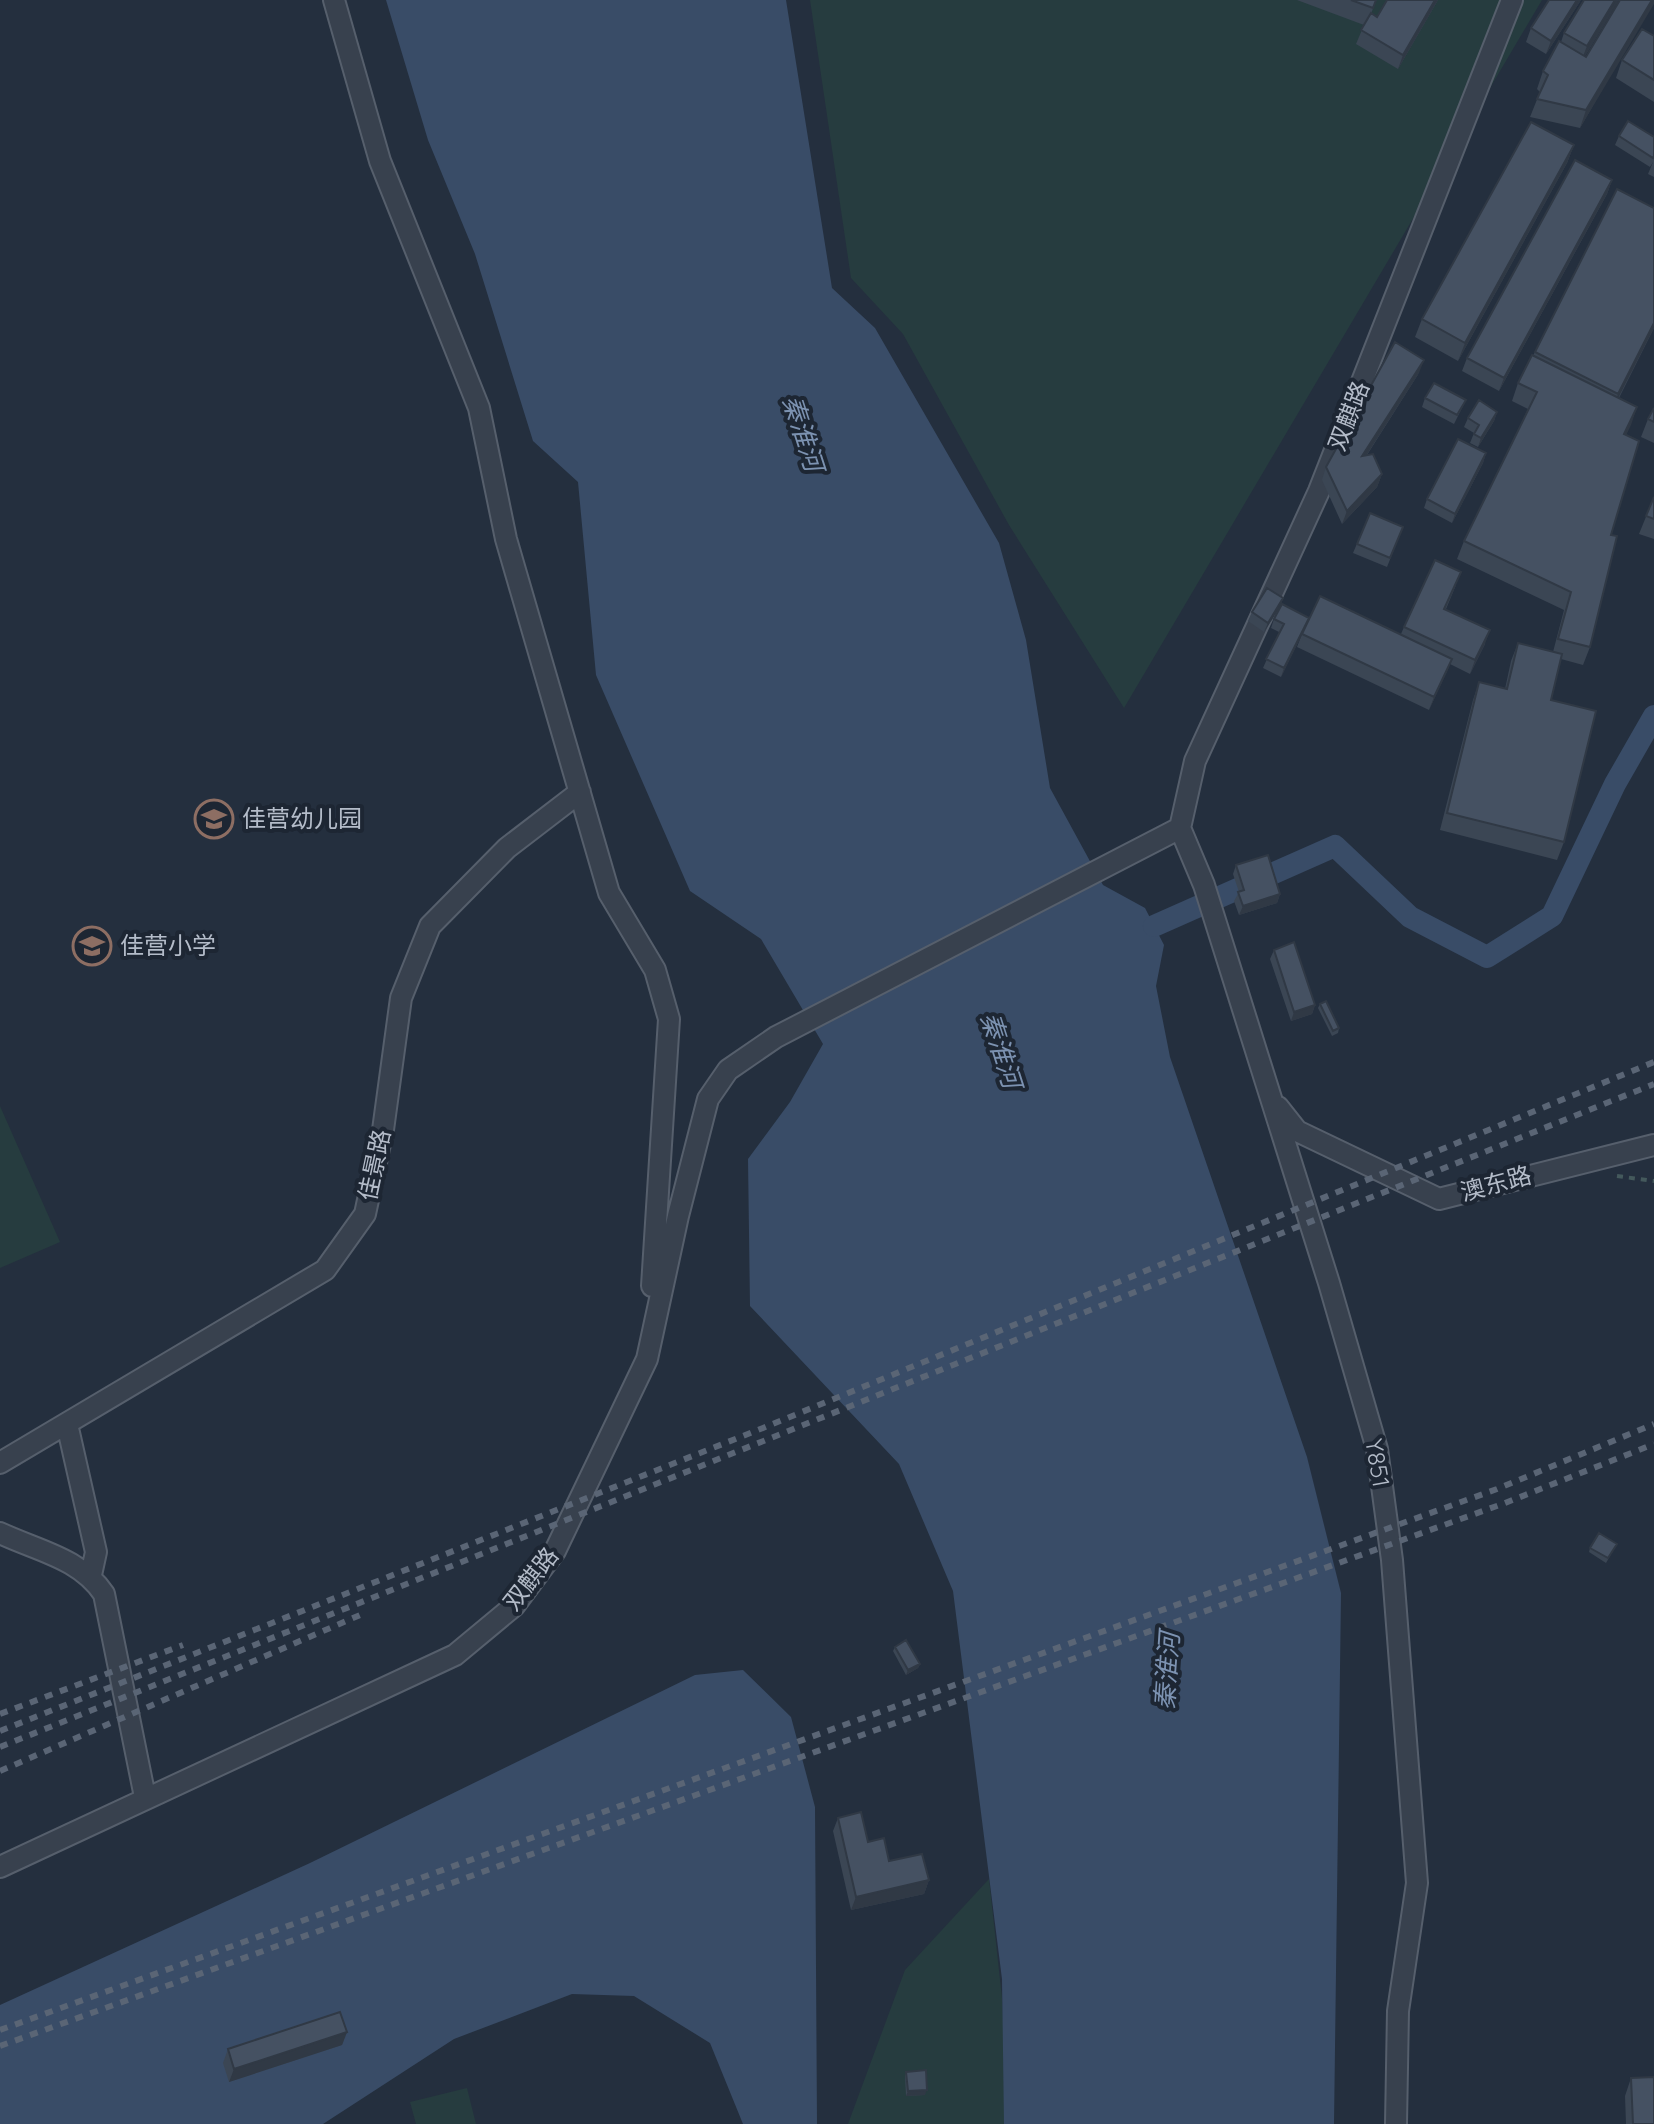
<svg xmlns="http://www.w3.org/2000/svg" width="1654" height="2124" viewBox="0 0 1654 2124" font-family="Quicksand,'Noto Sans SC',sans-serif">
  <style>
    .green { fill: #263c3f }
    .water { fill: #394c67 }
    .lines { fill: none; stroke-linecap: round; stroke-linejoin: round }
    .canal { stroke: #394c67; stroke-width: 22 }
    .street-casing { stroke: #565f6c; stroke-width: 24 }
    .path { stroke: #44595c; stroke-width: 4; stroke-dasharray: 6 6; stroke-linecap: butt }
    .street { stroke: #38414e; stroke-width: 20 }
    .rail { stroke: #5a6575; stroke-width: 6; stroke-dasharray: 8 8; stroke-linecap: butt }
    .wall { fill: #3b4654 }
    .shaded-wall { fill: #303945 }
    .building { fill: #455162; stroke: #303945; stroke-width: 2 }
    .labels { text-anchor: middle; stroke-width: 8; stroke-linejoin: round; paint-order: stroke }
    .street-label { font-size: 24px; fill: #b4bcc9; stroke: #1d2633 }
    .poi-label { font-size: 24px; fill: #b4bcc9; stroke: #1d2633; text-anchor: start }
    .water-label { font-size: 26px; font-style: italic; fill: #7c92b1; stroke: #1d2633 }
  </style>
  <rect width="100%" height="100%" fill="#242f3e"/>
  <path class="green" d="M810 0H1542L1124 708 1009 525 903 334 851 278Z
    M0 1106 60 1242 0 1268Z
    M989 1879 1002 1998 1008 2124H848L905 1970Z
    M467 2088 476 2124H416L410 2102Z"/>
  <path class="water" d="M386 0H786L832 288 875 328 999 543 1026 640 1050 788 1103 885 1145 908 1164 945 1156 986 1170 1057 1307 1457 1341 1593 1334 2124H1004L1002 1979 953 1591 899 1464 750 1306 748 1159 790 1102 823 1044 761 939 690 891 596 675 578 482 533 441 475 254 428 140Z
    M743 1670 791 1717 815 1807 817 2124H743L710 2043 634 1996 572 1994 454 2039 323 2124H0V2005L310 1863 695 1675Z"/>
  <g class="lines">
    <path class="canal" d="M1154 926 1335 846 1410 917 1487 957 1552 916 1615 784 1654 716"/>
    <defs>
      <path id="street" d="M334 0 380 161 479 408 506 539 609 893 655 970 669 1019 652 1286
        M1180 828 1204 885 1329 1283 1377 1449 1392 1560 1417 1883 1398 2011 1396 2124
        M1180 828 1195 761 1319 491 1512 0
        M1278 1107 1297 1131 1439 1199 1654 1145
        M67 1424 96 1552 91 1575
        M0 1463 325 1270 365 1214 383 1130 401 998 430 926 507 848 580 792
        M0 1533C38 1551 80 1558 104 1594L145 1797
        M0 1867 455 1655 514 1606 555 1551 647 1359 678 1216 708 1099 728 1070 776 1037 1180 828"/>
    </defs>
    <use href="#street" class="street-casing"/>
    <path class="path" d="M1617 1176 1654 1181"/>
    <use href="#street" class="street"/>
    <path class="rail" d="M0 1714 183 1645
      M0 1731 763 1428 1654 1062
      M0 1747 1654 1084
      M0 1771 367 1612
      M0 2030 1497 1489 1654 1424
      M0 2046 1505 1503 1654 1444"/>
  </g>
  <path class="wall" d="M1297 0H1376L1371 14 1377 17 1438 0 1398 69 1356 44 1364 25Z
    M1581 0 1546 54 1526 42 1531 28Z
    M1619 0 1585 56 1586 57 1654 0 1580 128 1530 117 1540 92 1537 89 1543 71 1561 42 1564 33Z
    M1654 36V102L1616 78 1622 60Z
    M1619 136 1654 137V177L1648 174 1653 162 1650 167 1615 145Z
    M1574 145 1567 163 1458 361 1415 337 1422 319Z
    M1612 180 1607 194 1499 391 1462 371 1467 358Z
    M1654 208V328L1619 398 1637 407 1626 435 1611 535 1590 647 1583 665 1561 659 1551 700 1564 842 1557 860 1440 830 1473 700 1479 682 1505 689 1511 661 1518 643 1553 652 1564 610 1457 559 1464 541 1528 409 1512 401 1518 383 1535 352Z
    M1419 373 1367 455 1382 474 1377 487 1342 524 1322 480 1326 467Z
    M1425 398 1466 400 1454 424 1422 407Z
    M1654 408V443L1641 437 1648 419Z
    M1497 412 1494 421 1478 447 1470 443 1474 433 1464 427 1468 418Z
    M1486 453 1483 463 1452 523 1424 508 1427 499Z
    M1654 497V539L1639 534Z
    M1370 513 1403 527 1387 567 1353 553Z
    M1456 585 1446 609 1485 644 1470 674 1450 664 1429 710 1297 647 1302 634 1281 677 1263 668 1279 632 1271 628 1274 619 1401 634 1404 627Z
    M1283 598 1280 607 1264 632 1248 621 1252 612Z
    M1236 865 1280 894 1277 903 1239 915 1234 901 1239 892 1233 874Z
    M1274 950 1315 1005 1312 1014 1291 1021 1270 959Z
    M1320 1004 1339 1028 1338 1033 1332 1036 1318 1008Z
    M1617 1544 1606 1563 1589 1552 1590 1548Z
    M895 1647 920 1664 918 1668 906 1675 893 1651Z
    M838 1818 889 1861 929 1880 924 1894 851 1910 833 1831Z
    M347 2032 342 2045 229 2082 223 2063 228 2049Z
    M906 2072 925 2095 906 2096 905 2076Z
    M1631 2078 1654 2124H1626L1625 2096Z"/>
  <path class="shaded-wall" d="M1435 0H1438L1398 69 1403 55Z
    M1577 0H1581L1546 54 1551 41Z
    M1615 0H1619L1580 64 1587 46Z
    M1652 0H1654V4L1580 128 1586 110Z
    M1574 145 1567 163 1458 361 1465 343Z
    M1612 180 1607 194 1499 391 1504 378Z
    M1654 323V328L1611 412 1618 394Z
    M1424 360 1419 373 1357 470 1362 456Z
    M1637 407 1631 425 1618 452 1624 434Z
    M1497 412 1494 421 1478 447 1481 438Z
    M1486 453 1483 463 1452 523 1455 514Z
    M1382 474 1377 487 1342 524 1347 511Z
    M1283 598 1280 607 1264 632 1268 623Z
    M1309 618 1306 627 1281 677 1284 668Z
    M1490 630 1485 644 1470 674 1475 660Z
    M1452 659 1447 672 1429 710 1434 697Z
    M1280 894 1277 903 1239 915 1243 906Z
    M1315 1005 1312 1014 1291 1021 1294 1012Z
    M920 1664 918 1668 906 1675 908 1670Z
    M929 1880 924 1894 851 1910 856 1897Z
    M347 2032 342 2045 229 2082 234 2069Z
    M927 2090 925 2095 906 2096 908 2091Z"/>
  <path class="building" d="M1351 0H1376L1373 8Z
    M1387 0H1435L1403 55 1361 30 1371 13 1377 17Z
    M1549 0H1577L1551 41 1531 28Z
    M1584 0H1615L1587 46 1564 33Z
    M1620 0H1652L1586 110 1537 99 1548 75 1543 71 1559 41 1586 57Z
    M1642 29 1654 36V80L1622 60Z
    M1628 121 1654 137V156L1653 158 1619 136Z
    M1531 122 1574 145 1465 343 1422 319Z
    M1575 160 1612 180 1504 378 1467 358Z
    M1617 189 1654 208V323L1618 394 1535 352Z
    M1395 342 1424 360 1362 456 1373 454 1382 474 1347 511 1326 467Z
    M1532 355 1637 407 1624 434 1639 441 1611 535 1617 536 1590 647 1558 639 1571 592 1464 541 1537 392 1518 383Z
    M1434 383 1466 400 1457 415 1425 398Z
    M1479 400 1497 412 1481 438 1474 434 1479 425 1468 418Z
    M1654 408V422L1648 419Z
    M1458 439 1486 453 1455 514 1427 499Z
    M1654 497V519L1646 516Z
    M1370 513 1403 527 1390 558 1357 544Z
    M1435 560 1461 572 1444 609 1490 630 1475 660 1404 627Z
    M1267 588 1283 598 1268 623 1252 612Z
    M1320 596 1452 659 1434 697 1302 634Z
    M1282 604 1309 618 1284 668 1266 659 1284 624 1274 619Z
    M1518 643 1562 654 1551 700 1596 711 1564 842 1447 813 1479 682 1507 689Z
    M1268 855 1280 894 1243 906 1238 892 1244 890 1236 865Z
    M1294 942 1315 1005 1294 1012 1274 950Z
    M1326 1001 1339 1028 1333 1031 1320 1004Z
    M1599 1533 1617 1544 1608 1558 1590 1548Z
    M906 1640 920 1664 908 1670 895 1647Z
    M861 1812 868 1842 884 1838 889 1861 922 1854 929 1880 856 1897 838 1818Z
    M340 2012 347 2032 234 2069 228 2049Z
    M926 2070 927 2090 908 2091 906 2072Z
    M1654 2077V2124H1633L1631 2078Z"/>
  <defs>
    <symbol id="school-ring" viewBox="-11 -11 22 22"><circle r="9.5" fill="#1d2633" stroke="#8d6e63" stroke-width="1.5"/><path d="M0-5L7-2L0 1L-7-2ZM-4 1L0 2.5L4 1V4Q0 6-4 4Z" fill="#8d6e63"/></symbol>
  </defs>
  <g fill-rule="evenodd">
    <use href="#school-ring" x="192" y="797" width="44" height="44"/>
    <use href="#school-ring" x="70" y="924" width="44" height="44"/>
  </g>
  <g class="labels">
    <g class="street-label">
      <text transform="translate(1349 416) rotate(-69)" y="8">双麒路</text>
      <text transform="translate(375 1165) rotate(-78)" y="8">佳景路</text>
      <text transform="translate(1496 1184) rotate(-15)" y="8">澳东路</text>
      <text transform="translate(1377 1463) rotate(80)" y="8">Y851</text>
      <text transform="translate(531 1579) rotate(-52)" y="8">双麒路</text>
    </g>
    <g class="poi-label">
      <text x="242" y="827">佳营幼儿园</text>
      <text x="120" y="954">佳营小学</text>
    </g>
    <g class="water-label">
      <text transform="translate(803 433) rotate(72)" y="9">秦淮河</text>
      <text transform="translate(1001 1050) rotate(72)" y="9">秦淮河</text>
      <text transform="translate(1167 1671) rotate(-86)" y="9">秦淮河</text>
    </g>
  </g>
</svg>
